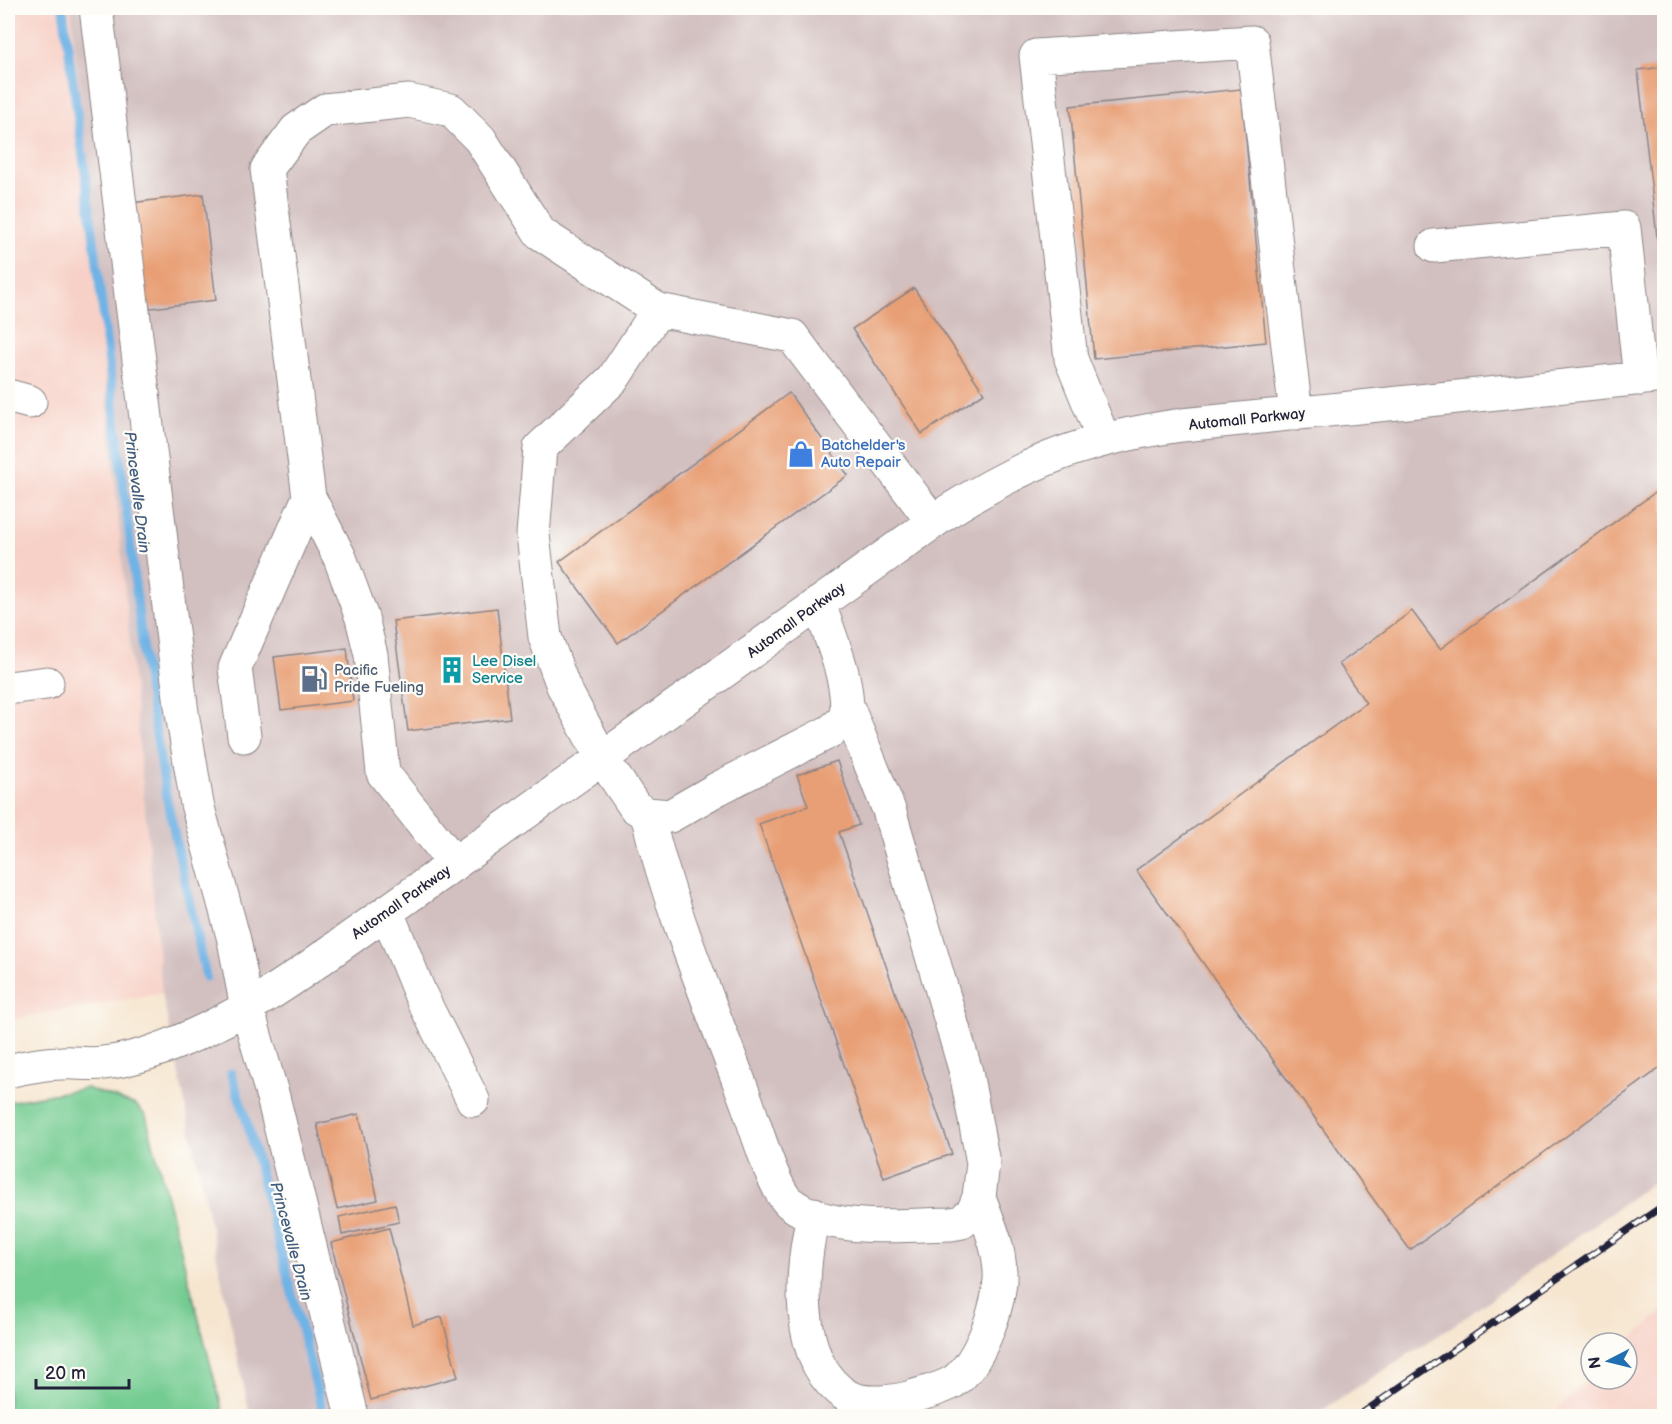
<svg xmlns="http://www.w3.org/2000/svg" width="1672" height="1424" viewBox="0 0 1672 1424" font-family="'Balsamiq Sans',sans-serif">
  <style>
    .built { fill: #f7d1c7 }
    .industrial { fill: #d2bfc0 }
    .green { fill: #74cc92; stroke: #4b7766; stroke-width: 1.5 }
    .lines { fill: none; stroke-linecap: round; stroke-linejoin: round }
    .stream { stroke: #70b3e5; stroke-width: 9 }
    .building { fill: #e89f74 }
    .minor-casing { stroke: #8c8485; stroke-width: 35 }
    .minor { stroke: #fff; stroke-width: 33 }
    .rail-casing { stroke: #22223b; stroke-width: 7 }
    .rail { stroke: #fdfcf7; stroke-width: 4.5; stroke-dasharray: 14; stroke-linecap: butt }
    .labels { text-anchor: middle; stroke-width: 4.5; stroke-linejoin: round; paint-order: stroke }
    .street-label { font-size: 15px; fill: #22223b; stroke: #fdfcf7 }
    .shop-label { font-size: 15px; fill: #366cbe; stroke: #fdfcf7; text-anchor: start }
    .culture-label { font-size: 15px; fill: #0d838f; stroke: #fdfcf7; text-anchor: start }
    .service-label { font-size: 15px; fill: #4e5e75; stroke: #fdfcf7; text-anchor: start }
    .water-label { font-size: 16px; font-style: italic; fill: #415c7f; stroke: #fdfcf7 }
  </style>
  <rect width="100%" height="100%" fill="#fdfcf7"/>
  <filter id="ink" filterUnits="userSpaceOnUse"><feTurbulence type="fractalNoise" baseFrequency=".0167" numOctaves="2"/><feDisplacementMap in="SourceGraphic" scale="12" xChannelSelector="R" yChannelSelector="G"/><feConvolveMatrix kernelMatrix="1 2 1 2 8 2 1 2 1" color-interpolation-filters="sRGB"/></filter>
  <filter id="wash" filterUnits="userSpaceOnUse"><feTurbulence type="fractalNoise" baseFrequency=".008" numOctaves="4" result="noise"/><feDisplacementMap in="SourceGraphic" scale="24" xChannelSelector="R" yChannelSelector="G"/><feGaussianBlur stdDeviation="1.35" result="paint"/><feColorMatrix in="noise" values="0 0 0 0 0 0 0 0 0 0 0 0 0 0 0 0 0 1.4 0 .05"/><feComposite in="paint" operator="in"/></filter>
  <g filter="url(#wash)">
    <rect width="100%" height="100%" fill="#f6e5cf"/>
    <path class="built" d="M8 8H71L162 993 8 1020Z
      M1664 1310V1416H1550L1591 1377 1627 1379 1626 1343Z"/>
    <path class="industrial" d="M71 8H1664V1174L1463 1319 1313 1416H250L162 993Z"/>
    <path class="green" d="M86 1088 136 1105 146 1116 224 1416H8V1102Z"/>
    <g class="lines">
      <path class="stream" d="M63 8 96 254 145 667 167 800 206 977
        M231 1073 247 1122 324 1416"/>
    </g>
    <g id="blocks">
      <path class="building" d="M1664 67V289H1663L1638 70Z
        M1241 89 1266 342 1094 359 1070 106Z
        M203 194 216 300 144 309 131 203Z
        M914 288 984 393 922 434 852 329Z
        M789 393 848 475 618 643 559 562Z
        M1664 486V1065L1410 1250 1136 870 1366 703 1339 664 1412 611 1440 649Z
        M497 608 510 718 408 731 393 621Z
        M347 648 353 701 281 710 274 657Z
        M837 761 859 825 839 832 952 1154 884 1178 759 824 808 806 797 775Z
        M359 1114 378 1200 337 1209 317 1124Z
        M395 1204 399 1222 342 1235 339 1217Z
        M389 1228 413 1325 442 1317 458 1377 371 1400 331 1243Z"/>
    </g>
  </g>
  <g filter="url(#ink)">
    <use href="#blocks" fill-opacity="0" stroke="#8c8485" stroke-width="1.5"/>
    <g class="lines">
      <defs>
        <path id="minor" d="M96 8 182 713 197 804 234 940 247 1008 273 1097 352 1416
          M1434 246 1624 228 1640 379
          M658 310 792 336 933 522
          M8 396 30 402
          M1103 438 1071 359 1036 56 1252 42 1296 414
          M8 688 47 683
          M244 736 235 668 309 497
          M647 814C671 913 712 1008 747 1103 755 1125 774 1191 790 1203 830 1234 904 1225 951 1224L962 1222 974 1210 979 1197 983 1163 966 1072 889 810 848 708
          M455 864 383 773 371 655 362 618 340 558 309 497 267 169 296 130 325 110 409 101 451 110 480 139 540 233 658 310 613 379 540 448 533 535 545 637 563 686 602 758 635 807 647 814 670 816 717 789 831 731 846 718C851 681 830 639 819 603
          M387 912 420 994 473 1100
          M8 1071C25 1067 43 1063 62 1063 75 1062 89 1065 103 1063 166 1057 249 1009 301 973L950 510C1030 460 1088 438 1182 425L1664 376
          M814 1214C800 1266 793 1363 847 1396 864 1406 897 1402 915 1396 927 1392 941 1389 953 1382 979 1366 1002 1301 1000 1272 999 1245 988 1222 979 1197"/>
      </defs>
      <use href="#minor" class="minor-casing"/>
      <use href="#minor" class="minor"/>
      <defs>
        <path id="rail" d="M1358 1416 1664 1205"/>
      </defs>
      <use href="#rail" class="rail-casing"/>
      <use href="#rail" class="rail"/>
    </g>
  </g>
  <defs>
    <symbol id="shop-bare" viewBox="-9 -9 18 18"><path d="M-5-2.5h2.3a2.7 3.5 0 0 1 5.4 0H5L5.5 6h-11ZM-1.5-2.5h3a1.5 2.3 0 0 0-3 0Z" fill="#3f7fe0" stroke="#fdfcf7" stroke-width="2.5" paint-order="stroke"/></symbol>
    <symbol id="building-bare" viewBox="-9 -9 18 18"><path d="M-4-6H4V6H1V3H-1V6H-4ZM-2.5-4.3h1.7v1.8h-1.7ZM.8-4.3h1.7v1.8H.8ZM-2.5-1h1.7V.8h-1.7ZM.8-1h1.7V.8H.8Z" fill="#0f9aa8" stroke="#fdfcf7" stroke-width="2.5" paint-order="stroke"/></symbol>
    <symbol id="fuel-bare" viewBox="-9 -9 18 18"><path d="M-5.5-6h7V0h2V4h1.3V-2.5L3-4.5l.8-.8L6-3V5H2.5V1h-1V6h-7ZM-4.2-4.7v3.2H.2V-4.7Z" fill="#5c6f8a" stroke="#fdfcf7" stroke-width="2.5" paint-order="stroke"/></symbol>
  </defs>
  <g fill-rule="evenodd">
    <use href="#shop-bare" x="782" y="435" width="38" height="38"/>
    <use href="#building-bare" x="433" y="651" width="38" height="38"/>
    <use href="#fuel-bare" x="295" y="660" width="38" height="38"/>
  </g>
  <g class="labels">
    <g class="street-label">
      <text transform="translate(1247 419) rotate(-6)" y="5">Automall Parkway</text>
      <text transform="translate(796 620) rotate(-36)" y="5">Automall Parkway</text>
      <text transform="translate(401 902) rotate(-35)" y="5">Automall Parkway</text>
    </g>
    <g class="shop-label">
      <text x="821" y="450">Batchelder's<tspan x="821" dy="17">Auto Repair</tspan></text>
    </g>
    <g class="culture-label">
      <text x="472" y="666">Lee Disel<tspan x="472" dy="17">Service</tspan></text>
    </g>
    <g class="service-label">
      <text x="334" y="675">Pacific<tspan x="334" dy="17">Pride Fueling</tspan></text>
    </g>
    <g class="water-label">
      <text transform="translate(138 492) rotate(83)" y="6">Princevalle Drain</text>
      <text transform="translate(292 1241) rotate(75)" y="6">Princevalle Drain</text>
    </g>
  </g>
  <rect width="1672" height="1424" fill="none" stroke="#fdfcf7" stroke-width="30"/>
  <g transform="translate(1609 1361) rotate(263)"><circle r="28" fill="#fdfcf7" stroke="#a5a5ac" stroke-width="1.5"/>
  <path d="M0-4.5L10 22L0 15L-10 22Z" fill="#1f6fb2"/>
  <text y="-9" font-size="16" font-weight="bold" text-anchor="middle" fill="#22223b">N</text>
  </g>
  <path d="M36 1379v9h93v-9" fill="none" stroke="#22223b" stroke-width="3"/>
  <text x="45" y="1379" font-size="18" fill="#22223b" stroke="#fdfcf7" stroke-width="4.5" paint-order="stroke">20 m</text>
</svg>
